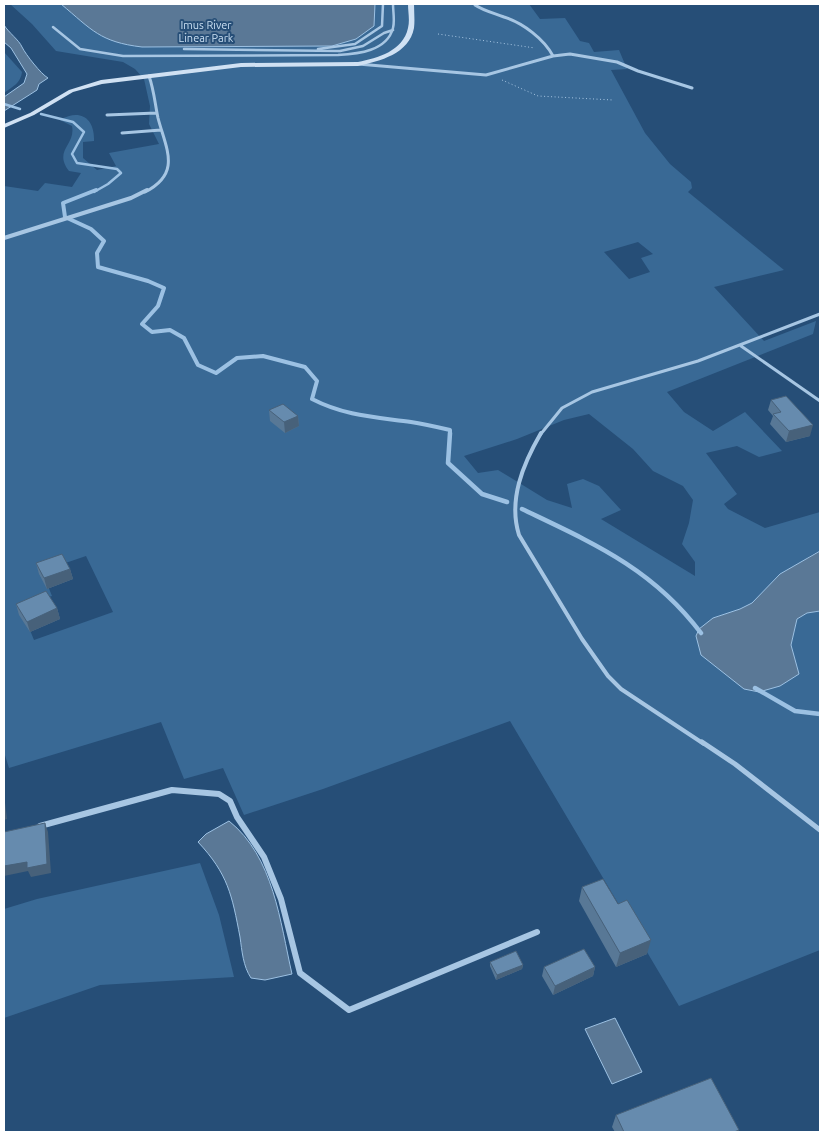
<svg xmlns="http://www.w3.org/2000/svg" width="824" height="1136" viewBox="0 0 824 1136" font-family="Ubuntu,sans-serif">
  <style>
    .green { fill: #396995; fill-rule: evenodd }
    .water { fill: #5a7896; stroke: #9cc1e3 }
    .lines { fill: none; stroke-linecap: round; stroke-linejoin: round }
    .stream-far2 { stroke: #9cc1e3; stroke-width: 2.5 }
    .stream-far1 { stroke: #9cc1e3; stroke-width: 4 }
    .stream { stroke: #9cc1e3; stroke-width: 4.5 }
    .path { stroke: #a7c6e3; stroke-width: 1; stroke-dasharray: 1 2.5; stroke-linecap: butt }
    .lane-far3 { stroke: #a7c6e3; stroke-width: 2.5 }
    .lane-far2 { stroke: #a7c6e3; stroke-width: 3 }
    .lane-far1 { stroke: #a7c6e3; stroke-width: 4 }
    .lane { stroke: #a7c6e3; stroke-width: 5 }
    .street-far2 { stroke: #a7c6e3; stroke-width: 3 }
    .street-far1 { stroke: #a7c6e3; stroke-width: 4 }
    .street { stroke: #a7c6e3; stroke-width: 6 }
    .secondary { fill: #d0e1f3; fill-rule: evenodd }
    .wall { fill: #587896 }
    .shaded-wall { fill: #47617a }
    .building { fill: #668bae; stroke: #47617a }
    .labels { text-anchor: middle; stroke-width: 4; stroke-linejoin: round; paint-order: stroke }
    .far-park-label { font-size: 11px; fill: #cadff2; stroke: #264e77 }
  </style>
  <rect width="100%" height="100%" fill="#264e77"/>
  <path class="green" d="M10 4H529L540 19 565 18 580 41 589 43 594 52 619 50 627 69 611 70 645 133 670 164 691 182 692 188 688 192 784 270 714 287 764 341 816 321 813 334 667 392 684 412 713 431 745 412 782 451 759 457 737 446 706 453 737 494 724 504 728 509 765 528 820 512V551C801 558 771 590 753 603 742 611 726 614 713 618L791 645 797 619 807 613 820 611V950L679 1006 510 721 323 789 244 815 223 768 184 779 161 722 9 768 4 752V186L38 191 45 183 72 187 81 173 69 171C53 150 76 145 72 126L60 120C80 108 95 118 94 141L83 142V158L97 170 116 166 109 153 159 144 149 124 150 106 144 79 135 69 123 62 56 51 32 24ZM638 242 653 254 641 258 650 272 629 279 604 252ZM589 414 633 449 653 471 683 486 693 500 689 523 682 544 695 562V576L601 519 621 510 599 486 583 479 567 484 572 508 547 500 498 470 478 473 464 456 517 439 564 420ZM86 556 113 612 34 640 20 606 52 596 42 571Z
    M4 52 22 72C21 83 12 87 4 93Z
    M200 863 219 915 234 977 100 985 4 1018V909L37 899Z"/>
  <path class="water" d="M61 4H375L374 26 356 39 332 46 142 47C100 42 92 30 61 4Z
    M4 25C9 33 19 40 22 47 26 55 41 74 48 78L39 84 37 90 4 111V97L24 83 27 74 11 48 4 42Z
    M820 551V611L807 613 797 619 791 645 799 674 780 686 759 692 744 689 701 655 696 636 699 629 713 618 740 609 752 603 780 574Z
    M229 821C274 857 280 922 292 974L265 980 251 978C243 966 242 951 240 937 232 895 228 874 198 842L206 834Z
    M615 1018 642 1072 612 1084 585 1029Z"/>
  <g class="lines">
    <path class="stream-far2" d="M4 104 20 109
      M41 114 73 122 84 132 72 154 77 163 117 169 121 173 108 184 94 192"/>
    <path class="stream-far1" d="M96 190 63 203 65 217 91 229 104 241 97 253 98 267 148 281 164 288 158 306 142 324 152 332 170 330 184 338 198 365 216 373 237 358 263 356 305 367 317 381 312 399C345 416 375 417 411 422 424 424 437 427 450 430V435"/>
    <path class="stream" d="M450 433 448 463 482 494 507 502
      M522 509C593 543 652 568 701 633
      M755 688 795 711 820 714"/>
    <path class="path" d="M438 34 535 48
      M502 80 538 96 613 100"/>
    <path class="lane-far3" d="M53 27 80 49 123 56 338 55C358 54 387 51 393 28 395 21 393 12 393 4
      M184 49 340 51 363 46 384 33 393 30
      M318 49 355 44 382 26 383 4"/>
    <path class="lane-far2" d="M741 346 820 401
      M540 435 562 408 592 392 698 361 820 314"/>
    <path class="lane-far1" d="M541 433C523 464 508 500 519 535L582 639 608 676 621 689 704 744"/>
    <path class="lane" d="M702 742 735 764 820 830"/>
    <path class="street-far2" d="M475 5C484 11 494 13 504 17 523 23 544 39 553 56
      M358 64 486 75 553 56 570 54 617 62 638 71 692 88
      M107 115 156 113
      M122 133 161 130
      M145 192C182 173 166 149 158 118 155 104 154 90 149 76"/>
    <path class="street-far1" d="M4 238 131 198 147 190"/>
    <path class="street" d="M40 826 172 790 219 794 230 801 237 817 264 857 281 899 300 973 349 1010 537 932"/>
    <path class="secondary" d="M408 4H414C414 12 415 20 414 28 409 54 380 61 358 66L241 67 102 84 73 92 34 115 4 128V124L30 113 69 90 101 80 241 63 358 62C378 58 403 51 408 28 410 20 408 12 408 4Z"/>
  </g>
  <path class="wall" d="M771 400 810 436 786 442 770 424 773 416 768 410Z
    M269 410 298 416 299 426 285 433 270 421Z
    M36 563 70 569 73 579 47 589 39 574Z
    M16 604 57 608 60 619 30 632 19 615Z
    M582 887 647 954 616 967 579 901Z
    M490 962 523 965 522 969 496 980 490 966Z
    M544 967H595L593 976 553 995 542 976Z
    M616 1115 738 1132H615L612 1127Z"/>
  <path class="shaded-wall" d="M298 416 299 426 285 433 284 422Z
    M813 425 810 436 786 442 789 431Z
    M70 569 73 579 47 589 44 578Z
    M57 608 60 619 30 632 27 622Z
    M4 794 7 819 4 820Z
    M45 823 48 832 51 873 31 877 28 871 4 876V866L27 862Z
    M651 940 647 954 616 967 620 953Z
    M523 965 522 969 496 980 497 975Z
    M595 967 593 976 553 995 555 986Z"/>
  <path class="building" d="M786 396 813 425 789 431 773 414 781 412 771 400Z
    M283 404 298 416 284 422 269 410Z
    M62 554 70 569 44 578 36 563Z
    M46 591 57 608 27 622 16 604Z
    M45 823 47 864 27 868V862L4 866V832Z
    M603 879 618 904 627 900 651 940 620 953 582 887Z
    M584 949 595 967 555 986 544 967Z
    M516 951 523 965 497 975 490 962Z
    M711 1078 739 1130 734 1132H624L616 1115Z"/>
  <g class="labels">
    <g class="far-park-label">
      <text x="206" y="29">Imus River<tspan x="206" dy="13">Linear Park</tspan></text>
    </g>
  </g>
  <rect width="824" height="1136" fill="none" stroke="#ffffff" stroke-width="10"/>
</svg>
